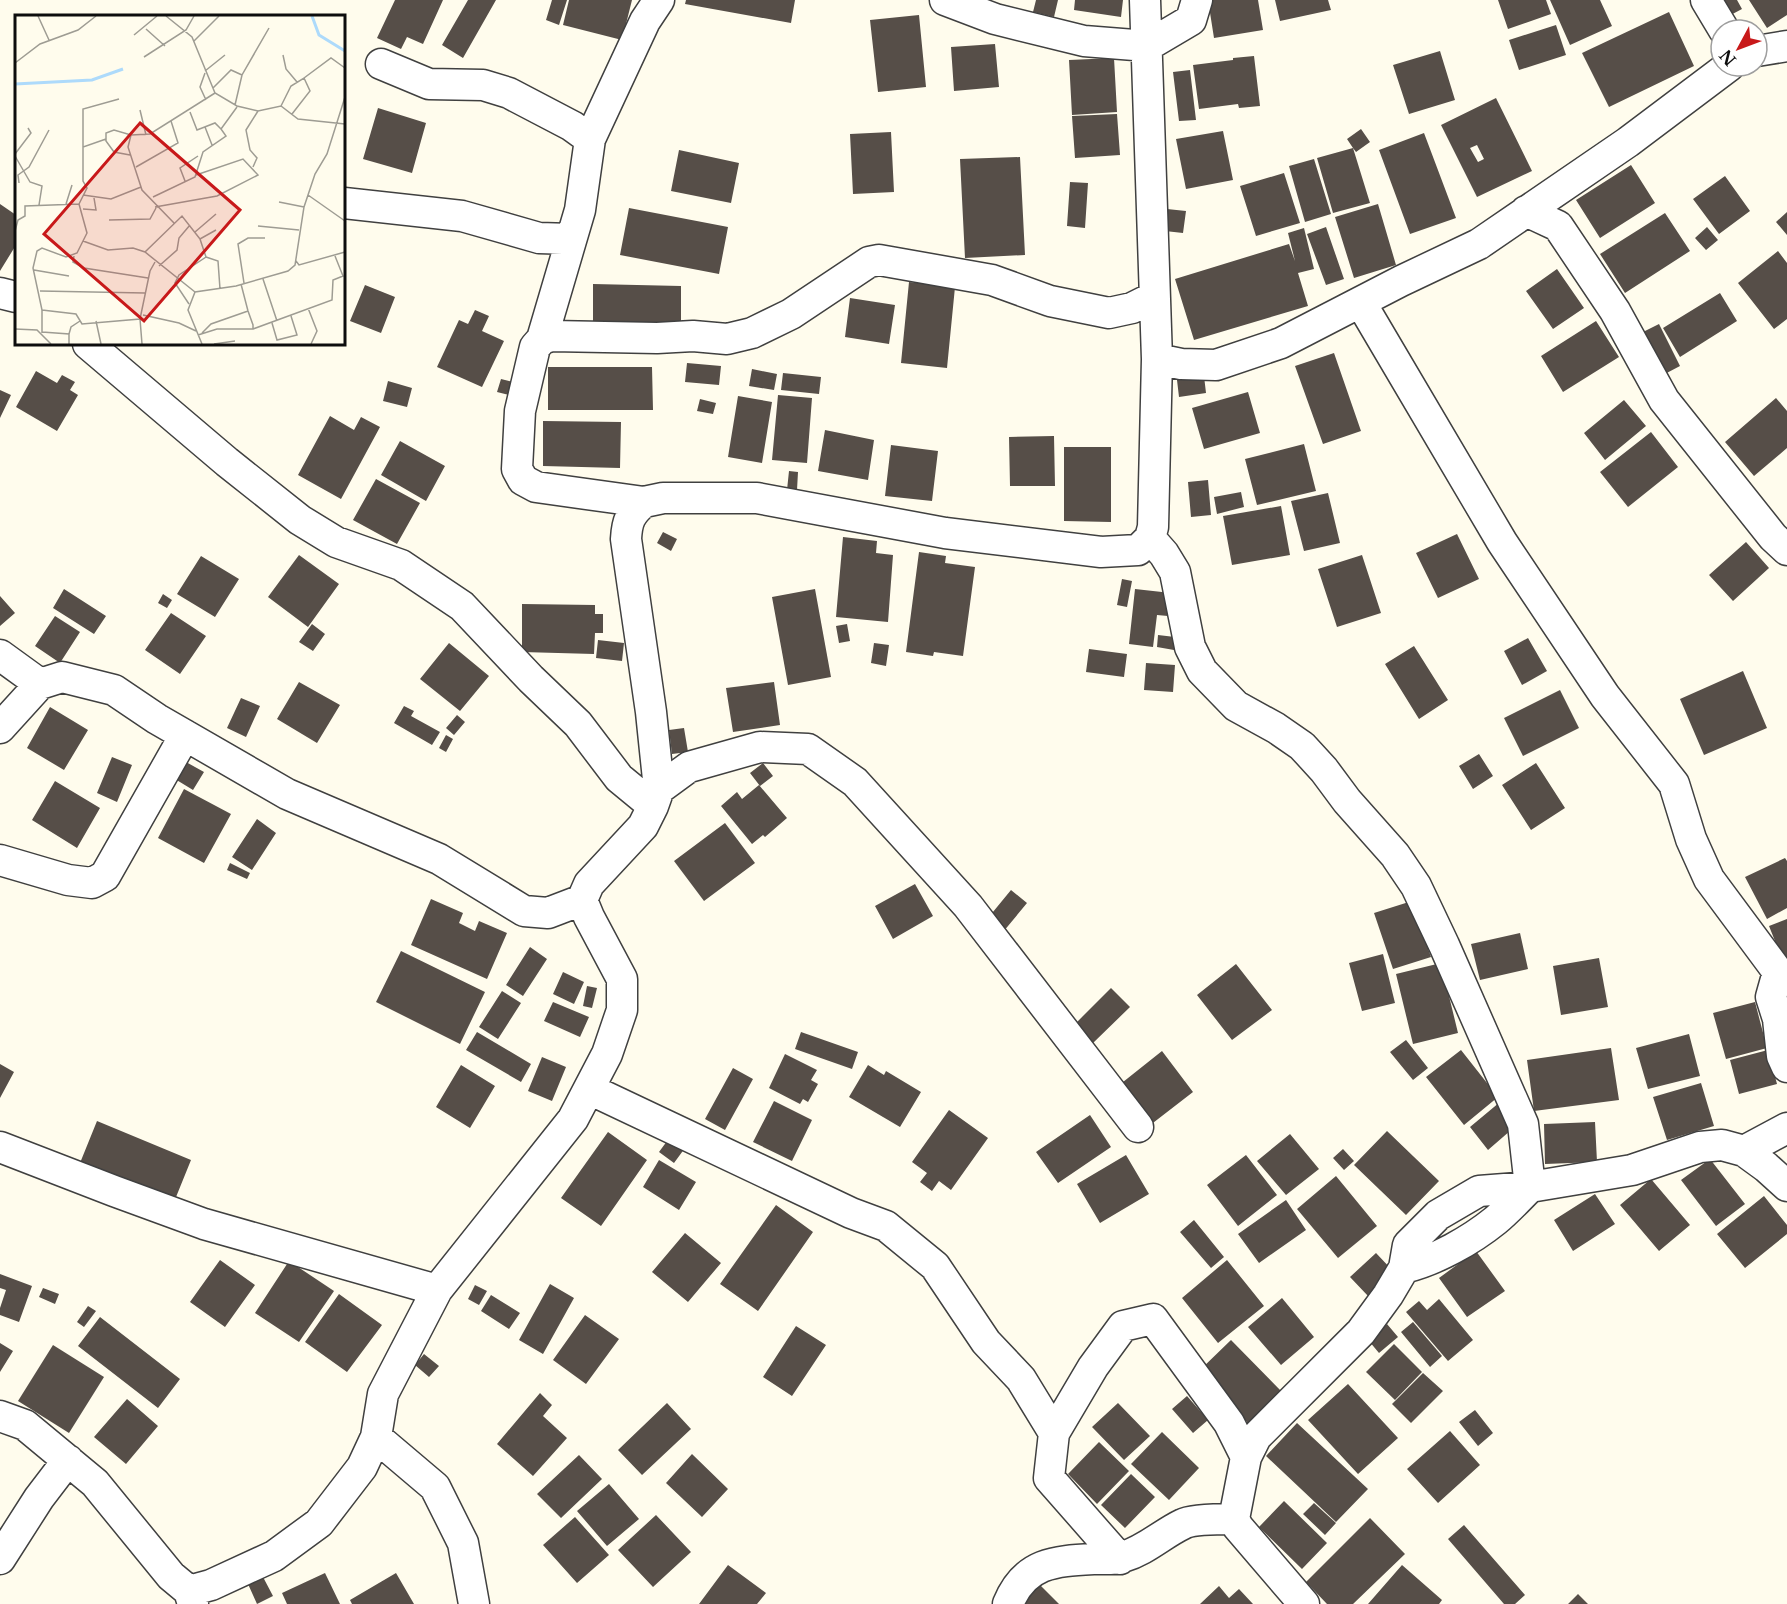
<svg xmlns="http://www.w3.org/2000/svg" width="1787" height="1604" viewBox="0 0 1787 1604" font-family="'Libre Baskerville',serif">
  <style>
    .building { fill: #564e48; fill-rule: evenodd }
    .lines { fill: none; stroke-linecap: round; stroke-linejoin: round }
    .minor-casing { stroke: #404040; stroke-width: 33 }
    .minor { stroke: #fff; stroke-width: 30 }
    .inset-river { fill: none; stroke: #addafb; stroke-width: 3 }
    .inset-road { fill: none; stroke: #9e9c93; stroke-width: 1.5 }
    .view { fill: #c8191a; fill-opacity: 0.15; stroke: #c8191a; stroke-width: 3 }
    .inset-edge { fill: none; stroke: #0d0d0d; stroke-width: 3 }
  </style>
  <rect width="100%" height="100%" fill="#fffced"/>
  <path class="building" d="M395 0H443L423 44 407 37 401 49 377 38Z
    M468 0H496L463 58 442 45Z
    M552 0H567L559 25 546 20Z
    M569 0H632L622 40 563 25Z
    M686 0H795L791 23 685 4Z
    M1036 0H1058L1054 17 1033 12Z
    M1075 0H1123L1121 17 1074 10Z
    M1208 0H1258L1263 30 1214 38Z
    M1275 0H1328L1331 10 1280 21Z
    M1498 0H1546L1551 14 1508 29Z
    M1550 0H1600L1612 26 1570 45Z
    M1712 0H1737L1742 9 1723 19Z
    M1749 0H1787V15L1767 28Z
    M1669 12 1694 66 1609 107 1582 53Z
    M919 15 926 87 878 92 870 20Z
    M1556 25 1566 55 1519 70 1509 40Z
    M995 44 999 87 954 91 951 47Z
    M1440 51 1455 100 1409 114 1393 65Z
    M1254 56 1260 106 1239 108 1238 104 1199 109 1193 65 1233 60V58Z
    M1114 58 1117 112 1072 115 1069 60Z
    M1190 70 1196 120 1179 121 1173 72Z
    M1496 98 1532 171 1477 197 1441 125ZM1477 145 1484 159 1478 162 1470 148Z
    M378 108 426 123 412 173 363 159Z
    M1117 114 1120 155 1075 158 1072 116Z
    M1361 129 1370 142 1356 152 1353 148 1370 203 1333 213 1317 158 1353 148 1347 139Z
    M1223 131 1233 180 1186 189 1176 139Z
    M891 132 894 192 853 194 850 134Z
    M1424 133 1456 218 1410 234 1379 150Z
    M679 150 739 163 731 203 671 191Z
    M1020 157 1025 255 965 258 960 159Z
    M1314 159 1331 214 1305 222 1289 166Z
    M1631 165 1655 203 1600 238 1576 200Z
    M1284 173 1300 223 1256 236 1240 186Z
    M1725 176 1750 211 1719 234 1693 199Z
    M1070 182 1088 183 1085 228 1067 226Z
    M0 204 16 215V245L0 271Z
    M1378 204 1396 265 1354 278 1335 217Z
    M629 208 728 227 719 274 620 255Z
    M1167 209 1186 211 1183 233 1165 231Z
    M1787 212V235L1776 222Z
    M1665 213 1690 251 1625 293 1600 254Z
    M1326 227 1344 279 1326 285 1307 234Z
    M1707 227 1718 240 1706 250 1695 238Z
    M1304 228 1314 269 1298 273 1308 306 1194 340 1175 279 1289 244 1295 261 1288 233Z
    M1778 251 1787 263V319L1774 329 1738 283Z
    M1557 269 1584 308 1553 329 1526 291Z
    M909 282 955 287 947 368 901 363Z
    M593 284 681 286V330L593 328Z
    M365 285 395 297 381 333 350 321Z
    M1720 293 1737 321 1680 357 1663 328Z
    M850 298 895 305 889 344 845 337Z
    M475 310 489 316 482 331 504 341 482 387 437 367 459 320 468 324Z
    M1596 321 1619 357 1563 392 1541 356Z
    M1659 324 1680 366 1661 376 1639 334Z
    M1334 353 1361 431 1323 444 1295 366Z
    M687 363 721 366 719 385 685 382Z
    M548 367H652L653 410H548Z
    M752 369 777 374 774 390 749 386Z
    M36 371 57 383 62 375 75 382 70 390 78 395 57 431 16 407Z
    M783 373 821 377 819 394 781 390Z
    M1204 376 1206 393 1179 397 1177 380Z
    M501 379 517 383 513 396 497 392Z
    M388 381 412 388 407 407 383 401Z
    M0 390 11 395 0 418Z
    M1248 392 1260 433 1204 449 1192 408Z
    M778 395 812 398 807 463 772 460Z
    M738 396 772 402 762 463 728 457Z
    M1776 398 1787 411V448L1754 476 1725 442Z
    M700 399 716 403 713 414 697 411Z
    M1624 400 1646 426 1605 460 1584 433Z
    M330 416 354 430 361 417 380 427 341 499 298 475Z
    M543 421 621 422 620 468 543 466Z
    M825 430 874 440 868 480 818 471Z
    M1651 432 1678 467 1628 507 1600 472Z
    M1054 436 1055 486H1010L1009 437Z
    M400 441 445 466 426 501 381 475Z
    M1304 444 1316 491 1257 505 1245 459Z
    M891 445 938 451 932 501 885 496Z
    M1064 447H1111V522L1064 521Z
    M789 471 798 472 797 490H787Z
    M376 479 420 503 397 544 353 520Z
    M1208 480 1211 515 1191 517 1188 482Z
    M1241 492 1244 507 1217 514 1214 497Z
    M1328 493 1340 543 1304 551 1291 501Z
    M1281 506 1290 555 1232 565 1223 516Z
    M663 532 677 539 671 551 657 543Z
    M1457 534 1479 579 1438 598 1416 553Z
    M843 537 877 541 876 553 893 555 888 622 836 617Z
    M1746 542 1769 568 1733 601 1709 575Z
    M919 552 946 556 945 563 975 567 963 656 934 652 933 656 906 652Z
    M299 555 339 584 308 627 268 597Z
    M1362 555 1381 613 1337 627 1318 569Z
    M201 556 239 579 215 617 177 594Z
    M1122 579 1132 581 1127 607 1117 605Z
    M64 589 106 616 94 634 53 608Z
    M815 589 831 677 788 685 772 597Z
    M1135 589 1171 593 1168 616 1157 615 1153 647 1129 644Z
    M163 594 172 600 167 608 158 603Z
    M0 596 15 613 0 626Z
    M522 604 595 605V614H603V633H595L594 654 522 652Z
    M171 613 206 636 180 674 145 650Z
    M55 616 80 632 60 663 35 646Z
    M312 624 325 634 313 651 299 642Z
    M847 624 850 641 839 643 836 626Z
    M1158 635 1175 637 1174 650 1157 647Z
    M1528 638 1547 671 1522 685 1504 651Z
    M598 640 624 643 622 661 596 658Z
    M449 643 489 676 460 711 420 679Z
    M874 643 889 645 886 666 871 663Z
    M1414 646 1448 700 1419 719 1385 664Z
    M1089 649 1127 654 1124 677 1086 672Z
    M1146 663 1175 665 1173 692 1144 690Z
    M1743 671 1767 728 1704 755 1680 699Z
    M299 682 340 705 317 743 277 719Z
    M774 682 780 725 733 732 726 688Z
    M1560 690 1579 728 1523 756 1504 718Z
    M241 698 260 706 246 737 227 728Z
    M404 706 414 711 411 716 440 732 432 745 394 723Z
    M50 707 88 730 64 770 27 748Z
    M457 715 465 722 454 735 446 728Z
    M684 728 688 752 672 754 669 730Z
    M446 735 453 739 446 752 439 748Z
    M1479 754 1493 776 1473 789 1459 766Z
    M112 757 132 765 117 802 97 793Z
    M186 762 204 772 193 790 175 779Z
    M763 763 773 776 760 786 750 773Z
    M1536 763 1565 808 1531 830 1502 785Z
    M55 781 100 808 77 848 32 820Z
    M759 785 787 818 765 837 763 835 752 844 721 806 737 792 742 799Z
    M184 789 231 814 204 863 158 838Z
    M257 819 276 833 252 870 232 857Z
    M725 823 755 863 704 901 674 861Z
    M1785 858 1787 861V908L1767 919 1745 877Z
    M230 863 250 873 247 879 227 870Z
    M915 884 933 916 893 939 875 906Z
    M1011 890 1027 903 1003 932 988 918Z
    M431 899 463 913 459 923 475 931 479 921 507 933 487 979 411 945Z
    M1412 901 1431 957 1393 969 1374 913Z
    M1787 919V971L1769 926Z
    M1520 933 1528 969 1480 980 1471 944Z
    M530 947 547 959 523 996 506 985Z
    M401 951 485 992 460 1044 376 1002Z
    M1383 954 1395 1003 1362 1011 1349 963Z
    M1599 958 1608 1007 1561 1015 1553 966Z
    M1441 963 1458 1033 1413 1044 1396 974Z
    M1236 964 1272 1010 1232 1040 1197 995Z
    M563 972 584 982 574 1004 553 994Z
    M587 986 597 988 592 1008 583 1006Z
    M1111 988 1130 1007 1092 1044 1074 1025Z
    M502 991 521 1003 498 1039 479 1027Z
    M553 1002 589 1017 580 1037 544 1021Z
    M1755 1002 1767 1048 1726 1059 1713 1013Z
    M477 1032 531 1064 521 1082 466 1050Z
    M801 1032 858 1052 852 1069 795 1049Z
    M1689 1034 1700 1076 1648 1089 1636 1048Z
    M1406 1040 1428 1068 1413 1080 1390 1052Z
    M1611 1048 1619 1100 1534 1111 1527 1060Z
    M1461 1050 1498 1097 1464 1125 1426 1077Z
    M1768 1050 1777 1084 1739 1094 1730 1060Z
    M1162 1051 1193 1092 1149 1126 1118 1086Z
    M785 1054 817 1070 811 1080 818 1084 808 1102 803 1099 800 1104 769 1088Z
    M542 1057 566 1067 552 1101 528 1091Z
    M0 1064 14 1072 0 1098Z
    M461 1065 495 1086 470 1128 436 1107Z
    M868 1065 884 1075 886 1071 921 1092 900 1127 849 1097Z
    M733 1068 753 1079 725 1130 705 1119Z
    M1701 1083 1714 1126 1667 1140 1653 1097Z
    M774 1101 812 1120 792 1161 753 1142Z
    M1500 1102 1518 1124 1488 1150 1470 1127Z
    M949 1110 988 1138 951 1190 939 1181 932 1191 920 1182 927 1173 912 1162Z
    M1090 1115 1111 1147 1058 1183 1036 1152Z
    M97 1121 191 1160 174 1202 80 1163Z
    M1595 1122 1597 1162 1545 1164 1544 1124Z
    M1387 1131 1439 1181 1406 1215 1354 1165Z
    M608 1132 647 1160 601 1226 561 1198Z
    M1290 1134 1319 1169 1286 1195 1257 1161Z
    M670 1137 685 1148 674 1163 659 1152Z
    M1343 1149 1354 1161 1344 1170 1333 1158Z
    M1126 1155 1149 1194 1100 1223 1077 1184Z
    M1246 1155 1277 1195 1238 1226 1207 1185Z
    M1710 1159 1745 1204 1716 1226 1681 1180Z
    M659 1160 696 1182 679 1210 643 1187Z
    M1336 1176 1377 1226 1338 1258 1297 1209Z
    M1651 1179 1690 1225 1659 1251 1620 1205Z
    M1595 1194 1615 1224 1573 1251 1554 1220Z
    M1764 1196 1787 1225V1234L1745 1268 1717 1234Z
    M1286 1200 1306 1230 1259 1263 1238 1234Z
    M776 1205 813 1232 758 1311 720 1284Z
    M1194 1220 1224 1257 1211 1268 1180 1232Z
    M685 1233 721 1263 688 1302 652 1272Z
    M1476 1251 1505 1291 1467 1317 1439 1278Z
    M1376 1253 1393 1271 1368 1296 1350 1277Z
    M220 1260 255 1285 225 1327 190 1302Z
    M1227 1260 1264 1306 1218 1343 1182 1298Z
    M289 1261 334 1291 299 1342 255 1313Z
    M0 1274 32 1286 19 1322 0 1315V1308L6 1290 0 1288Z
    M550 1284 574 1298 543 1354 519 1340Z
    M475 1285 487 1291 479 1305 468 1299Z
    M43 1288 59 1294 55 1304 39 1297Z
    M339 1294 382 1325 347 1372 305 1342Z
    M491 1295 520 1313 509 1329 481 1311Z
    M1282 1298 1314 1337 1281 1365 1248 1327Z
    M1439 1299 1473 1340 1448 1361 1406 1312 1419 1301 1427 1310Z
    M88 1306 96 1311 84 1327 77 1322Z
    M585 1315 619 1339 586 1384 553 1360Z
    M100 1317 180 1379 158 1408 78 1346Z
    M1413 1322 1442 1356 1430 1367 1401 1332Z
    M1387 1324 1398 1337 1379 1353 1369 1341Z
    M796 1326 826 1345 792 1396 763 1377Z
    M1231 1340 1281 1391 1248 1423 1199 1371Z
    M0 1343 13 1351 0 1372Z
    M1394 1344 1422 1372 1395 1400 1366 1372Z
    M53 1345 104 1377 69 1433 18 1401Z
    M424 1354 439 1366 429 1377 415 1365Z
    M1423 1373 1443 1391 1411 1423 1392 1404Z
    M1348 1384 1398 1438 1358 1474 1308 1420Z
    M540 1393 552 1405 543 1416 567 1438 533 1476 497 1444Z
    M1187 1396 1208 1420 1193 1433 1172 1409Z
    M127 1399 158 1426 126 1464 94 1437Z
    M667 1403 691 1429 642 1475 618 1450Z
    M1118 1403 1150 1436 1124 1460 1092 1427Z
    M1475 1410 1493 1433 1478 1446 1459 1422Z
    M1297 1423 1368 1489 1336 1522 1266 1456Z
    M1450 1431 1480 1465 1438 1503 1407 1469Z
    M1162 1432 1199 1468 1169 1500 1131 1464Z
    M1099 1442 1129 1471 1097 1504 1068 1474Z
    M692 1454 728 1489 702 1517 666 1483Z
    M579 1455 602 1479 561 1518 537 1494Z
    M1131 1474 1155 1497 1125 1528 1101 1505Z
    M609 1484 639 1519 607 1546 577 1511Z
    M1284 1501 1327 1543 1302 1569 1259 1527Z
    M1314 1503 1336 1523 1325 1535 1303 1514Z
    M656 1515 691 1552 653 1587 618 1550Z
    M575 1517 609 1555 577 1583 543 1545Z
    M1370 1518 1405 1554 1353 1604H1327L1306 1582Z
    M1464 1525 1525 1595 1515 1604H1504L1448 1539Z
    M728 1565 766 1593 757 1604H699Z
    M1402 1565 1442 1600 1439 1604H1368Z
    M325 1573 340 1604H287L282 1593Z
    M396 1573 414 1604H352L350 1600Z
    M263 1577 273 1596 257 1604 248 1584Z
    M1040 1585 1059 1604H1022Z
    M1219 1586 1229 1598 1239 1589 1253 1604H1200Z
    M1578 1594 1588 1604H1568Z"/>
  <g class="lines">
    <defs>
      <path id="minor" d="M945 0 995 19 1084 41 1147 46 1191 20 1197 0
        M1706 0 1724 30
        M1757 51 1787 46
        M381 64 429 84 483 85 509 93 572 126 590 139 580 210 542 339 535 347 520 411 517 469 523 480 536 487 644 502 663 498H757L945 533 1101 552 1138 550 1150 538 1153 527 1157 359 1145 0
        M590 139 645 21 659 0
        M344 203 462 216 539 238 571 239
        M1526 211 1558 226 1615 311 1664 400 1773 537 1787 550
        M0 293 16 297
        M1361 303 1502 542 1605 696 1674 784 1691 839 1709 879 1778 972 1771 997 1778 1019 1782 1056 1787 1067
        M542 339 552 336 657 338 693 336 727 339 752 333 791 314 869 262 879 260 992 280 1050 301 1109 313 1132 308 1154 297
        M88 344 227 462 300 520 336 542 401 565 462 606 531 679 578 724 619 778 653 806
        M1157 359 1181 364 1216 365 1281 343 1401 281 1479 244 1628 142 1729 66
        M1150 538 1164 554 1175 572 1190 647 1202 671 1236 706 1276 728 1302 746 1324 770 1347 801 1395 855 1416 886 1444 945 1523 1124 1530 1187
        M0 655 40 684
        M0 728 40 684 62 677 114 690 157 719 287 794 439 859 524 911 548 913 582 900
        M659 789 689 767 760 747 808 749 855 782 968 906 1138 1127
        M0 860 68 880 92 883 105 876 185 735
        M589 1089 851 1213 886 1226 935 1266 986 1342 1021 1379 1054 1433 1049 1478 1120 1559
        M0 1147 114 1191 204 1224 437 1290
        M1744 1151 1787 1128
        M1404 1268C1436 1260 1470 1241 1496 1220 1508 1210 1519 1198 1530 1187
        M0 1416 25 1425 95 1483 171 1576 189 1591 193 1604
        M1054 1433 1093 1367 1123 1326 1153 1319 1229 1423 1246 1457
        M376 1437 435 1487 463 1543 474 1604
        M0 1559 39 1498 68 1460
        M189 1591 211 1585 274 1556 319 1523 362 1467 376 1437 383 1394 437 1290 573 1119 607 1054 622 1010V979L589 917 582 900 589 884 643 826 653 806 659 789 651 712 626 539C627 521 630 514 644 502
        M1008 1604C1025 1562 1055 1561 1095 1559 1104 1559 1114 1560 1123 1557 1146 1550 1162 1534 1183 1524 1192 1519 1222 1519 1234 1519
        M1304 1604 1238 1527 1234 1519 1246 1457 1256 1437 1361 1332 1388 1295 1404 1268 1408 1245 1438 1215 1479 1191 1530 1187 1632 1170 1700 1147 1722 1145 1744 1151 1766 1167 1787 1186"/>
    </defs>
    <use href="#minor" class="minor-casing"/>
    <use href="#minor" class="minor"/>
  </g>
  <g transform="translate(15 15)">
    <rect width="330" height="330" fill="#fffced"/>
    <path class="inset-river" d="M297 1 304 20 330 36M0 69 77 65 108 54"/>
    <path class="inset-road" d="M23 1 34 25M151 1 177 22 200 78 222 91 243 96 266 91 283 104 330 109M131 14 150 31M119 20 142 1M179 26 204 1M268 40 271 54 282 67M129 42 171 15 179 1M0 48 25 29 63 15 81 1M190 56 210 40M190 58 185 72 191 85M289 63 316 43 330 53M198 73 216 55 227 60M220 90 227 60 254 13M266 91 276 71 289 63 295 76 277 99M125 95 131 120M175 97 182 115 200 108 206 114M190 112 197 130M116 120 113 132 127 175 159 208M68 132V94L104 84M0 139 16 118 13 113M115 140 99 137 91 126V118L99 115 116 120 135 119 200 78M0 141 15 167 27 171 24 190M121 152 163 128 156 106M238 152 242 143 235 135 231 115 243 96M170 166 165 153 183 141M4 168 3 160 14 152 34 115M68 180 96 184 126 172M293 180 330 206M138 182 180 162 188 137 211 121 206 114 222 92M264 187 289 192M51 189 57 170M140 192 202 181 243 160 228 144 181 160M68 194 81 195 79 183M94 205 135 204 141 193M243 211 284 215M0 216 3 205 10 201V191L64 189M180 217 201 199M68 226 93 235 118 233 130 237 180 277M130 237 167 201 185 224 201 215M59 241 58 247 69 253 133 263M191 242 203 246 205 274M281 246 284 250 330 237M144 251 162 235 164 223 175 210M19 255 54 261M248 264 262 306M229 268 223 229 233 223H250M226 269 233 296M25 276 130 278M174 289 160 268 164 260 191 242 185 224M293 293 302 316 296 329M27 295 61 299 67 309 125 304 135 256 140 247M128 300 164 308 181 316M125 304 127 329M81 306 86 329M257 308 262 325 282 320 276 301M0 314 22 315 36 329M238 314 317 285 318 265 328 261 320 241M27 317 54 319V329M27 318V295L18 253 22 236 27 233 51 242 62 238 72 218 64 189 72 173 68 166V132L91 124M54 319 56 312 65 306M183 320 202 314H238V310L233 296 196 309 187 318M187 329 173 295 180 277 221 271 273 256 280 250 289 192 300 159 312 139 330 82M199 329 220 326"/>
    <path class="view" d="M125 108 225 195 129 306 29 219Z"/>
    <rect width="330" height="330" class="inset-edge"/>
  </g>
  <g transform="translate(1739 48) rotate(229)"><circle r="28" fill="#ffffff" stroke="#9e9e9e" stroke-width="1.5"/>
  <path d="M0-4.5L10 22L0 15L-10 22Z" fill="#c8191a"/>
  <text y="-9" font-size="16" font-weight="bold" text-anchor="middle" fill="#0d0d0d">N</text>
  </g>
</svg>
